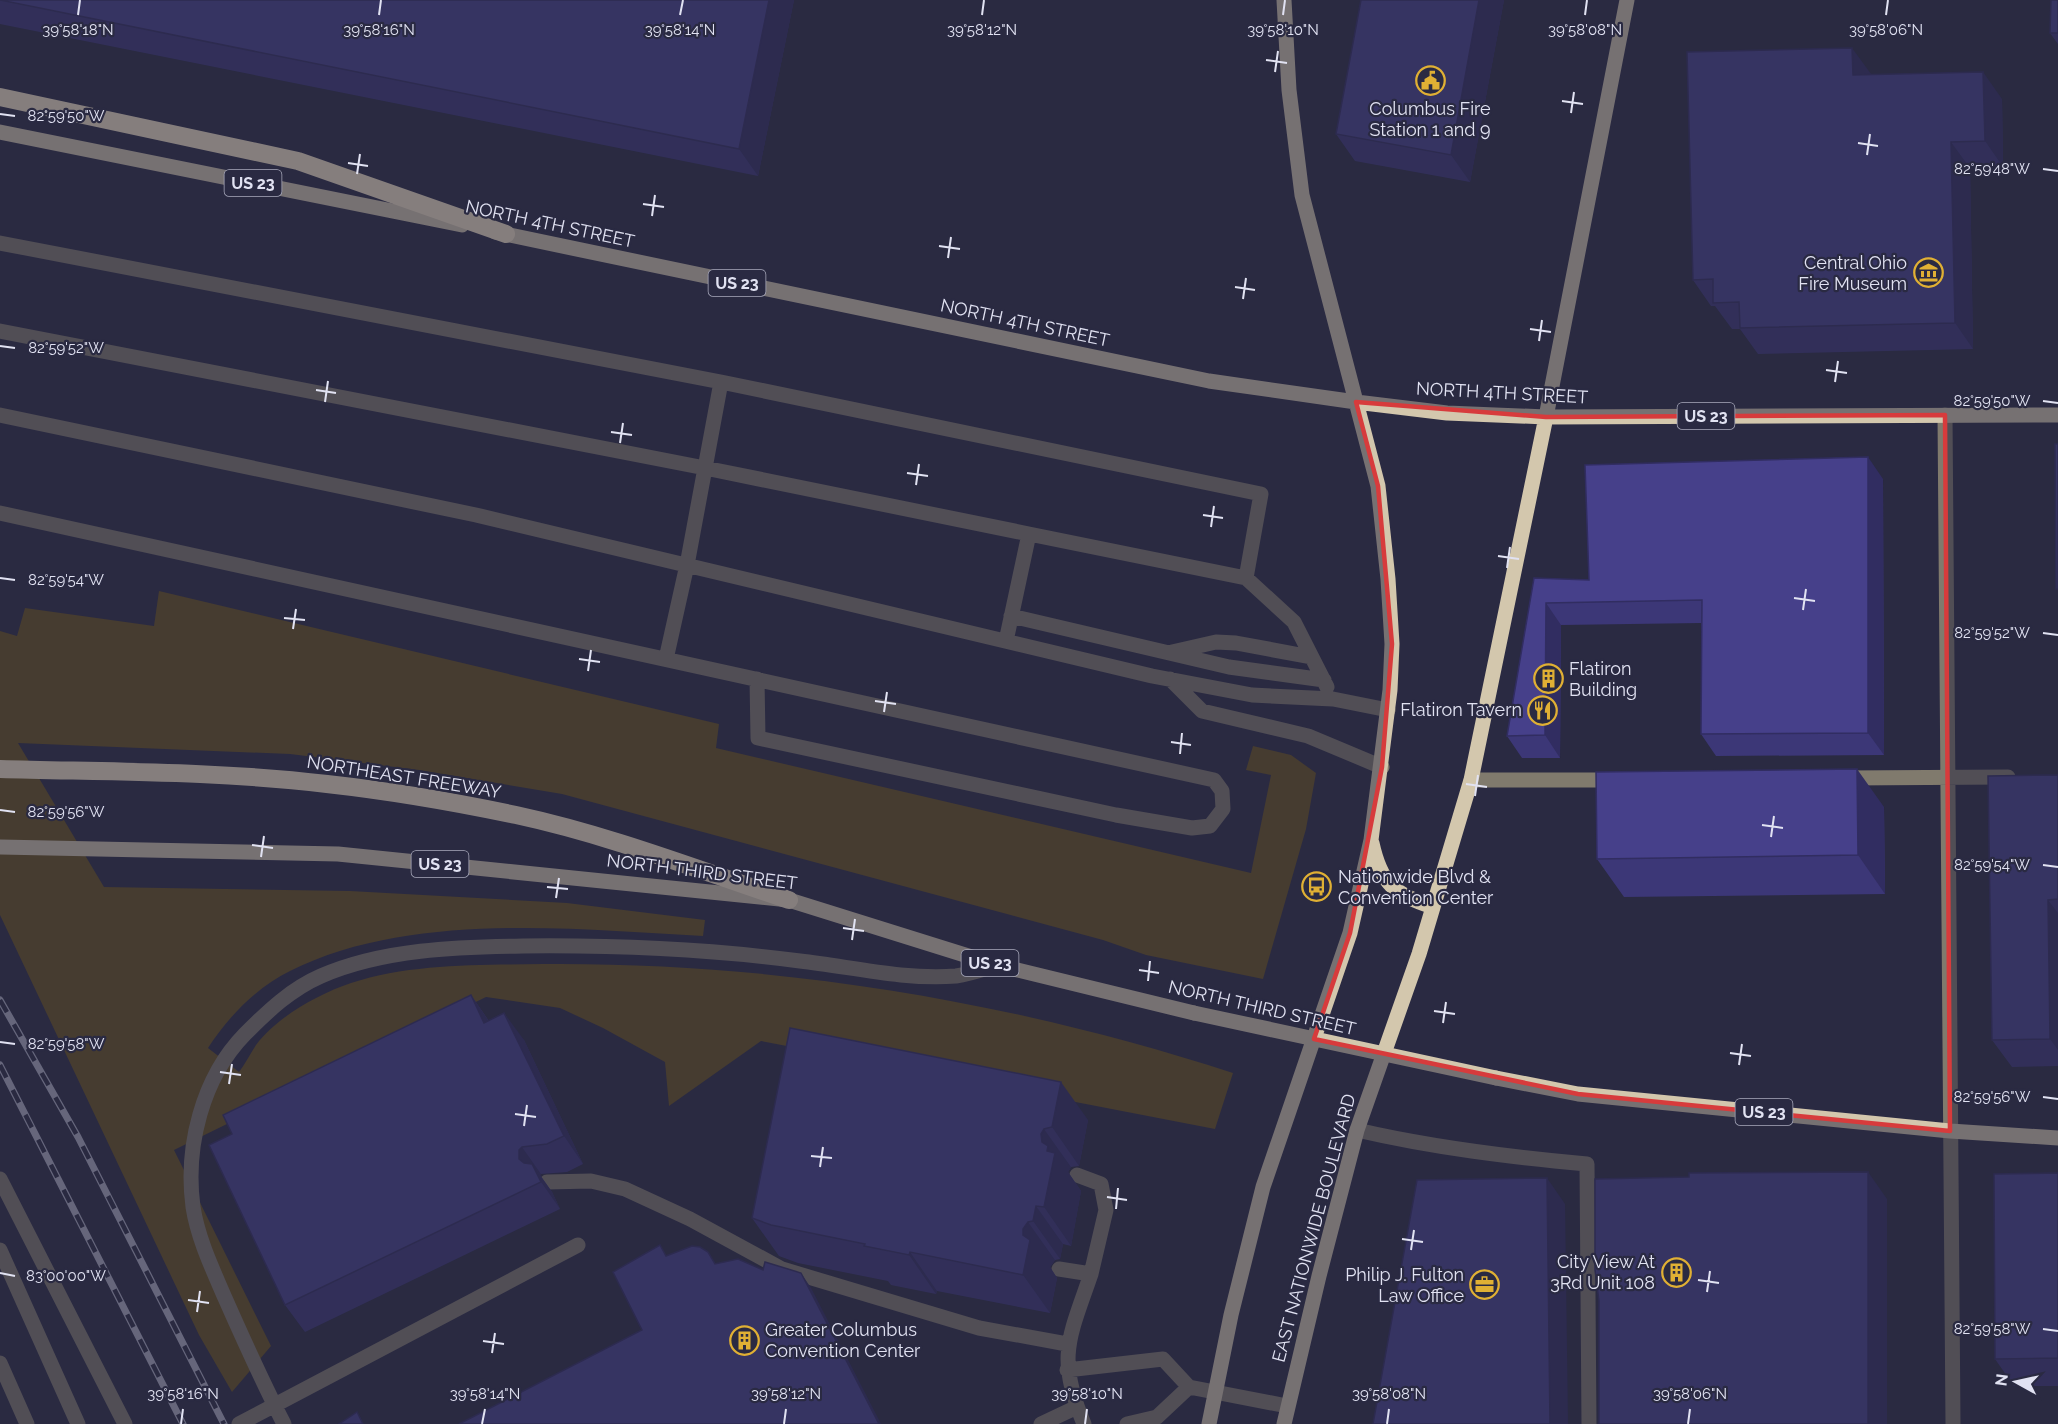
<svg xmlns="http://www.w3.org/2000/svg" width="2058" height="1424" viewBox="0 0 2058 1424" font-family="Raleway,sans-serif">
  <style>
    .green { fill: #68521b }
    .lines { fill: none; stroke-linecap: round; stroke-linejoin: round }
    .minor { stroke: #807a6d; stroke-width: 15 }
    .major { stroke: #d3c7ad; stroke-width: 15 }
    .highway { stroke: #f4e5c6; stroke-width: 18 }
    .rail-casing { stroke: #afb0c2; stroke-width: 7 }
    .rail { stroke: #2a2a42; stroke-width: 4.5; stroke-dasharray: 14; stroke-linecap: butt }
    .major-bridge { stroke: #d3c7ad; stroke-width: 15 }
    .wall { fill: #3c3777 }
    .shaded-wall { fill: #312d61 }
    .building { fill: #46408a; stroke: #312d61; stroke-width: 1.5 }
    .marked { fill: none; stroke: #d73b3c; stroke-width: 4.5; stroke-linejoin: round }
    .ticks { fill: none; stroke: #e1e2f2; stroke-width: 2 }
    .labels { text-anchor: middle; stroke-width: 4.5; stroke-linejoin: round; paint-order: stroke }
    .shield { fill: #2a2a42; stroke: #aaabbd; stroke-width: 1.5 }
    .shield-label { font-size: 16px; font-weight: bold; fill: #e1e2f2 }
    .poi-label { font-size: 18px; fill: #e1e2f2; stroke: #2a2a42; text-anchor: end }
    .street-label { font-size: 18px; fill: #e1e2f2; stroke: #2a2a42 }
    .ticks-label { font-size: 15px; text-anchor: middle; fill: #e1e2f2; stroke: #2a2a42; stroke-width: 4.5; stroke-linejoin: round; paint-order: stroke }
  </style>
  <rect width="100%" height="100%" fill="#2a2a42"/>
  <path class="green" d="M159 591 719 724 716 748 1251 873 1271 775 1246 770 1253 746 1291 755 1316 773 1306 829 1263 979 1146 955 1103 940 562 794 419 770 290 754 18 743 104 887 350 891 567 903 705 920 703 936C574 929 410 911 290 971 257 987 228 1017 208 1048L239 1072C245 1064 250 1054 256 1045 277 1017 318 994 351 983 411 963 481 965 543 964 776 962 1012 1001 1233 1073L1215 1129 761 1041 669 1106 665 1062 603 1028 560 1008 486 997 174 1150 271 1346 232 1392 199 1335 0 915V631L17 636 25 608 154 626Z"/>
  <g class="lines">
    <path class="minor" d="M0 243 721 382
      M0 331 705 468 1029 534
      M0 415 476 515 1152 676 1252 695 1333 699 1388 710
      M1945 415 1953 1424
      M0 513 1214 780 1222 791 1223 809 1210 826 1192 828 1116 815 758 738 757 679
      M1246 578 1294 622 1327 687
      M1011 616 1229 667 1324 680
      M1172 652 1216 642 1236 643 1311 657
      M666 659 687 565 721 382 1261 494 1246 578 1029 534 1006 641
      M1170 679 1202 711 1308 736 1382 767
      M1846 778 2008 777
      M1471 780H1615
      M1357 1130C1434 1148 1510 1157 1587 1164L1589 1424
      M1077 1175 1101 1184 1106 1210 1091 1274
      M0 1179 125 1424
      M547 1182 591 1181 625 1189 690 1219 782 1269 979 1328 1067 1344
      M0 1250 78 1424
      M1059 1269 1091 1274C1069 1338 1056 1357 1084 1424
      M0 1363 27 1424
      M1067 1370 1163 1359 1189 1387 1287 1406
      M239 1424 578 1245
      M284 1424C263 1383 244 1341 225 1298 213 1270 198 1239 193 1207 185 1147 202 1078 245 1034 268 1011 291 989 321 976 383 949 457 947 523 946 616 945 708 949 800 961 852 967 904 980 956 976 970 974 984 969 997 965
      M1041 1424 1077 1407
      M1127 1424 1157 1417 1189 1387"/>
    <path class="major" d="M0 132 462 225
      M495 232 1209 381 1356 402 1447 413 1546 417 2058 415
      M1372 843C1381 884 1394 894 1433 907
      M0 847 338 854 789 900 997 965 1194 1013
      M1496 1078 1578 1094 1950 1131 2058 1138
      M1209 1424 1231 1315 1263 1187 1350 933 1371 840 1390 690 1392 644 1388 579 1378 486 1302 195 1289 90 1284 0
      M1284 1424 1319 1276 1357 1130 1419 954 1471 780 1546 417 1627 0"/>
    <path class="highway" d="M0 97 298 161 506 234
      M0 769C109 772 219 771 327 784 390 791 454 802 516 815 609 835 699 870 789 900"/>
    <defs>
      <path id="rail" d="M0 1000 78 1137 224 1424
        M0 1065 183 1424"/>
    </defs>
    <use href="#rail" class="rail-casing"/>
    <use href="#rail" class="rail"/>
    <path class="major-bridge" d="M1194 1013 1496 1078"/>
  </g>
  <path class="wall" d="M0 0H794L758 176 0 24Z
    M1361 0H1504L1470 182 1355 161 1336 134Z
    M2058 0V44L2050 33Z
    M1871 74 2002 99 2003 167 1970 168 1973 349 1758 354 1740 329H1732L1715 306H1711L1693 280Z
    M1883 479 1884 755 1716 756 1701 734V623L1561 625 1560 758H1522L1507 736 1534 578 1589 580Z
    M2058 775V1066L2012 1067 1992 1040Z
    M1884 807 1885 894 1624 897 1597 859Z
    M471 995 489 1021 524 1040 583 1164 567 1172 541 1174 540 1175 552 1192 560 1209 305 1332 285 1305 232 1134Z
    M790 1028 1088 1120 1079 1166 1071 1167 1068 1172 1081 1191 1071 1246 1063 1244 1060 1259 1055 1260 1050 1267 1057 1278 1050 1313 937 1291 936 1294 891 1285 888 1281 798 1263 779 1256 752 1218Z
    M2058 1173V1386H2014L1995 1359Z"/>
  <path class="shaded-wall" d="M769 0H794L758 176 739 149Z
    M1479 0H1504L1470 182 1451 155Z
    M1852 48 1871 74V102L1853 75Z
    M1983 72 2002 99 2003 167 1985 141Z
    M1951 142 1970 168 1973 349 1955 323Z
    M1868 457 1883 479 1884 755 1868 733Z
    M1546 603 1561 625 1560 758 1545 735Z
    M1857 769 1884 807 1885 894 1858 855Z
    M2048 900 2058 913V1050L2050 1039Z
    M471 995 490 1023H484Z
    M504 1013 524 1040 583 1164 564 1136Z
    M1061 1082 1088 1120 1079 1166 1052 1127Z
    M1044 1129 1071 1167 1068 1172 1081 1191 1071 1246 1044 1207 1042 1142 1041 1134Z
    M522 1147 541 1174 540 1175 552 1192 560 1209 541 1182 519 1159V1150Z
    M1868 1172 1887 1199V1424H1868Z
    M1547 1178 1565 1204 1568 1424H1550Z
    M1036 1206 1063 1244 1060 1259 1033 1221Z
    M1028 1222 1055 1260 1050 1267 1057 1278 1050 1313 1023 1275V1229Z
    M910 1252 937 1291 936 1294 909 1255Z
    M801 1273 811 1288 881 1424H879Z"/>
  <path class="building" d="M0 0H769L739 149Z
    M1361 0H1479L1451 155 1336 134Z
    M2051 0H2058V33H2050Z
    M1852 48 1853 75 1983 72 1985 141 1951 142 1955 323 1740 328 1739 302 1713 303V279L1693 280 1687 52Z
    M2055 444H2058V589H2056Z
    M1868 457V733L1701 734 1702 600 1546 603 1545 735 1507 736 1534 578 1589 580 1585 465Z
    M1857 769 1858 855 1597 859 1596 772Z
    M2058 775V899L2048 900 2050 1039 1992 1040 1988 776Z
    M471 995 484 1023 504 1013 564 1136 547 1144 522 1147 519 1150V1159L524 1163 532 1164 541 1182 285 1305 209 1145 232 1134 223 1115Z
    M790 1028 1061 1082 1052 1127 1044 1129 1041 1134 1042 1142 1048 1146 1047 1151 1055 1153 1044 1207 1036 1206 1033 1221 1028 1222 1023 1229V1235L1030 1240 1023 1275 910 1252 909 1255 864 1246 865 1244 771 1225 752 1218Z
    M1868 1172V1424H1599V1301L1595 1270V1179L1689 1177V1173Z
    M2058 1173V1358L1995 1359 1994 1174Z
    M1547 1178 1550 1424H1373L1417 1180Z
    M660 1245 666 1256 692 1246 700 1247 708 1252 715 1264 738 1259 763 1270 765 1262 801 1273 879 1424H459L642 1330 613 1272Z
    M357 1412 363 1424H339Z"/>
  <path d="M0 0H2058V1424H0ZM1356 402 1546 417 1945 415 1950 1131 1578 1094 1314 1039 1350 933 1382 767 1392 644 1378 486Z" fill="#2a2a42" fill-opacity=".55" fill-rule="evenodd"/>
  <path class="marked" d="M1356 402 1546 417 1945 415 1950 1131 1578 1094 1314 1039 1350 933 1382 767 1392 644 1378 486Z"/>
  <path class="ticks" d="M78 15 80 0M379 15 381 0M680 15 683 0M982 15 984 0M1283 15 1285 0M1585 15 1587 0M1886 15 1888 0M1266 60 1287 63M1275 72 1278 51M1562 101 1583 104M1571 113 1574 92M0 114 15 116M1858 143 1878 146M1867 155 1870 134M348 163 368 166M2043 169 2058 171M357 174 360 154M643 204 664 207M652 216 655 195M939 246 960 249M948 258 951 237M1235 287 1255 290M1243 299 1246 278M1530 329 1551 332M1539 341 1542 320M0 346 15 348M1826 370 1847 373M1835 382 1838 361M316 390 336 393M2043 401 2058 403M325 402 328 381M611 432 632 435M620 443 623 423M907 473 928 476M916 485 919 464M1203 515 1223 518M1211 527 1214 506M1498 556 1519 559M1507 568 1510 547M0 578 15 580M1794 598 1815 601M1803 610 1806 589M284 618 305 620M293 629 296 609M2043 633 2058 635M579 659 600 662M588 671 591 650M875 701 896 704M884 712 887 692M1171 742 1191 745M1180 754 1182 733M1466 784 1487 787M1475 796 1478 775M0 810 15 812M1762 825 1783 828M1771 837 1774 816M252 845 273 848M261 857 264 836M2043 865 2058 867M547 887 568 889M556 898 559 878M843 928 864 931M852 940 855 919M1139 970 1159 973M1148 981 1150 961M1434 1011 1455 1014M1443 1023 1446 1002M0 1042 15 1044M1730 1053 1751 1056M1739 1065 1742 1044M220 1072 241 1075M229 1084 232 1064M2043 1097 2058 1099M515 1114 536 1117M524 1126 527 1105M811 1156 832 1158M820 1167 823 1147M1107 1197 1127 1200M1116 1209 1118 1188M1402 1239 1423 1242M1411 1250 1414 1230M0 1273 15 1276M1698 1280 1719 1283M1707 1292 1710 1271M188 1300 209 1303M197 1312 200 1291M2043 1329 2058 1331M483 1341 504 1344M492 1353 495 1333M181 1424 183 1409M482 1424 485 1409M784 1424 786 1409M1085 1424 1087 1409M1387 1424 1389 1409M1688 1424 1690 1409"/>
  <defs>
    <symbol id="civic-ring" viewBox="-11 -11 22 22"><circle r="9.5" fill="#2a2a42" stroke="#e0b034" stroke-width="1.5"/><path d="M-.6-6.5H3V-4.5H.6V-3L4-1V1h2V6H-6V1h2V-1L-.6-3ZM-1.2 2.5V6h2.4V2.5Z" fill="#e0b034"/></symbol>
    <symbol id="museum-ring" viewBox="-11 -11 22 22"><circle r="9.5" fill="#2a2a42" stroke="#e0b034" stroke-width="1.5"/><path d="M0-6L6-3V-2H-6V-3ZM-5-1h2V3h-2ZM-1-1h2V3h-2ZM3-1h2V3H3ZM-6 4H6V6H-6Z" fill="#e0b034"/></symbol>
    <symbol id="building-ring" viewBox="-11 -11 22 22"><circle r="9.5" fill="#2a2a42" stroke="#e0b034" stroke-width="1.5"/><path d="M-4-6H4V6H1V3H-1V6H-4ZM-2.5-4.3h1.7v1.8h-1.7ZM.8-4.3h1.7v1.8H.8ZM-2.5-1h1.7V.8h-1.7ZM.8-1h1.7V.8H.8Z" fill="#e0b034"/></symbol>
    <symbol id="restaurant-ring" viewBox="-11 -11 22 22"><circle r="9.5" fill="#2a2a42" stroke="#e0b034" stroke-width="1.5"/><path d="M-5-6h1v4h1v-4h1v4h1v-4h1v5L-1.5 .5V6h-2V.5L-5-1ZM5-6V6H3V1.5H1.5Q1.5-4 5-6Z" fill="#e0b034"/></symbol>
    <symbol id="bus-ring" viewBox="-11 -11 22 22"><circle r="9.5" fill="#2a2a42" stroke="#e0b034" stroke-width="1.5"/><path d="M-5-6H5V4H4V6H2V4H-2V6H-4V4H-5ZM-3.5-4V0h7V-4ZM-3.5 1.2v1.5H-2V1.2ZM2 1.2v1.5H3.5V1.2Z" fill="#e0b034"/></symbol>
    <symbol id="office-ring" viewBox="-11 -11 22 22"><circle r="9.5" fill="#2a2a42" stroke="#e0b034" stroke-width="1.5"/><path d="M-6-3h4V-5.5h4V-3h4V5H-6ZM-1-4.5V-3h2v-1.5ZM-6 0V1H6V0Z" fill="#e0b034"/></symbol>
  </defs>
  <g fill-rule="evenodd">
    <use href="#civic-ring" x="1414" y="64" width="33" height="33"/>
    <use href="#museum-ring" x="1912" y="256" width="33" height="33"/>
    <use href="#building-ring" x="1532" y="662" width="33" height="33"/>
    <use href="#restaurant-ring" x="1526" y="694" width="33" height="33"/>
    <use href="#bus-ring" x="1300" y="870" width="33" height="33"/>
    <use href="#building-ring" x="1660" y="1256" width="33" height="33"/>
    <use href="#office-ring" x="1468" y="1268" width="33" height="33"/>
    <use href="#building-ring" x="728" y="1324" width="33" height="33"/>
  </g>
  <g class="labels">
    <g class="shield">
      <rect x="224.5" y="170" width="57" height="26" rx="4.5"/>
      <rect x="708.5" y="270" width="57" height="26" rx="4.5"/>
      <rect x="1677.5" y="403" width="57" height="26" rx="4.5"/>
      <rect x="411.5" y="851" width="57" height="26" rx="4.5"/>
      <rect x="961.5" y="950" width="57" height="26" rx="4.5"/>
      <rect x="1735.5" y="1099" width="57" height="26" rx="4.5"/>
    </g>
    <g class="shield-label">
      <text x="253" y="189">US 23</text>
      <text x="737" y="289">US 23</text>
      <text x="1706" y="422">US 23</text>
      <text x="440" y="870">US 23</text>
      <text x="990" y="969">US 23</text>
      <text x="1764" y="1118">US 23</text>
    </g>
    <g class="poi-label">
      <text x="1430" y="115" text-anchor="middle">Columbus Fire<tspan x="1430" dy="21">Station 1 and 9</tspan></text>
      <text x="1907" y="269">Central Ohio<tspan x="1907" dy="21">Fire Museum</tspan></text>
      <text x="1569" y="675" text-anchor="start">Flatiron<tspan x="1569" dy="21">Building</tspan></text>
      <text x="1522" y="716">Flatiron Tavern</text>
      <text x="1338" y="883" text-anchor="start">Nationwide Blvd &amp;<tspan x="1338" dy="21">Convention Center</tspan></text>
      <text x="1655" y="1268">City View At<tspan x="1655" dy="21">3Rd Unit 108</tspan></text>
      <text x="1464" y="1281">Philip J. Fulton<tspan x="1464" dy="21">Law Office</tspan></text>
      <text x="765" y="1336" text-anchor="start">Greater Columbus<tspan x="765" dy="21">Convention Center</tspan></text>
    </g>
    <g class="street-label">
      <text transform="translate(550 224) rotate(12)" y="6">NORTH 4TH STREET</text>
      <text transform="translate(1025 323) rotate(12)" y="6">NORTH 4TH STREET</text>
      <text transform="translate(1502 393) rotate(3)" y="6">NORTH 4TH STREET</text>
      <text transform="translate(404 777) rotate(9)" y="6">NORTHEAST FREEWAY</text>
      <text transform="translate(702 872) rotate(7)" y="6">NORTH THIRD STREET</text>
      <text transform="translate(1262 1008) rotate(13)" y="6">NORTH THIRD STREET</text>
      <text transform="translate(1314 1228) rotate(-75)" y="6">EAST NATIONWIDE BOULEVARD</text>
    </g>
  </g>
  <g class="ticks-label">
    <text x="78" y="35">39°58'18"N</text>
    <text x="379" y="35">39°58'16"N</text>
    <text x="680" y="35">39°58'14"N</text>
    <text x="982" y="35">39°58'12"N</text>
    <text x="1283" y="35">39°58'10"N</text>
    <text x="1585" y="35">39°58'08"N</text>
    <text x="1886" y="35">39°58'06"N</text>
    <text x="66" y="121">82°59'50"W</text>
    <text x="1992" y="174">82°59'48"W</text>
    <text x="66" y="353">82°59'52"W</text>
    <text x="1992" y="406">82°59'50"W</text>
    <text x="66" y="585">82°59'54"W</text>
    <text x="1992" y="638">82°59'52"W</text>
    <text x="66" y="817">82°59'56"W</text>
    <text x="1992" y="870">82°59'54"W</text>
    <text x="66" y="1049">82°59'58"W</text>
    <text x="1992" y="1102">82°59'56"W</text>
    <text x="66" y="1281">83°00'00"W</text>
    <text x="1992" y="1334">82°59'58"W</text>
    <text x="183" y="1399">39°58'16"N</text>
    <text x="485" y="1399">39°58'14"N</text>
    <text x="786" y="1399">39°58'12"N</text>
    <text x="1087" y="1399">39°58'10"N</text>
    <text x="1389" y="1399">39°58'08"N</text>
    <text x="1690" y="1399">39°58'06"N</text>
  </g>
  <g transform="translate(2016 1382) rotate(278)" stroke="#2a2a42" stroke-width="4.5" paint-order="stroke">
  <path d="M0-4.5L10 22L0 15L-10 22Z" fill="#e1e2f2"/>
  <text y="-9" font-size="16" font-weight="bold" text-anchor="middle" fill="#e1e2f2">N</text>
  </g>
</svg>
